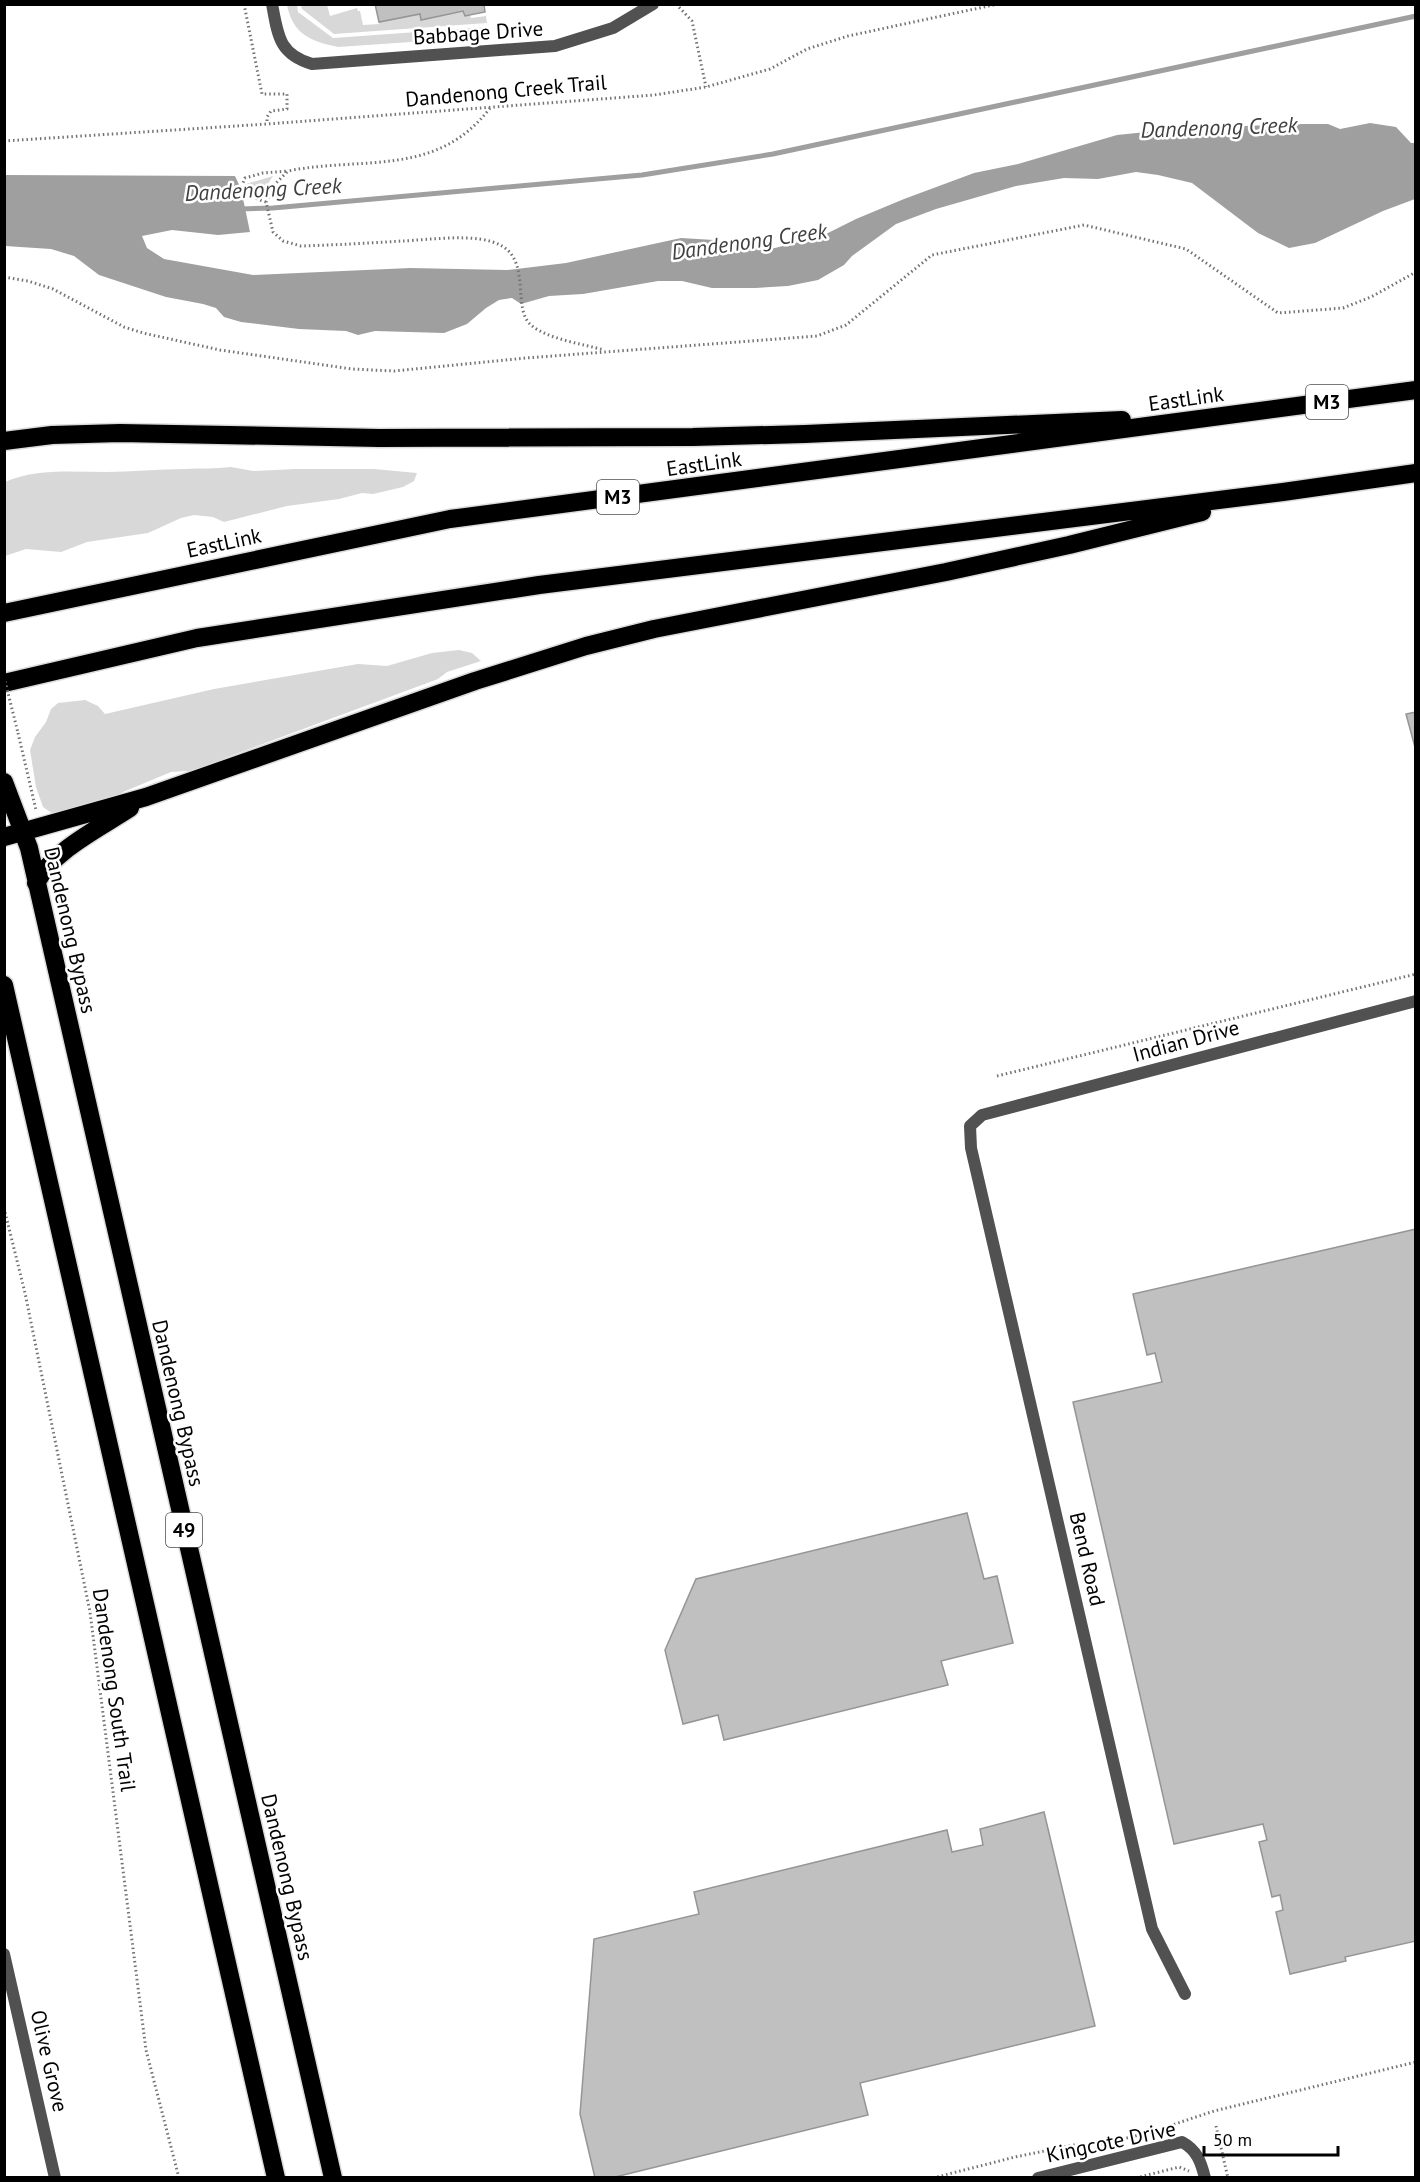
<svg xmlns="http://www.w3.org/2000/svg" width="1420" height="2182" viewBox="0 0 1420 2182" font-family="'PT Sans',sans-serif">
  <style>
    .green { fill: #d8d8d8 }
    .water { fill: #9f9f9f }
    .lines { fill: none; stroke-linecap: round; stroke-linejoin: round }
    .stream { stroke: #9f9f9f; stroke-width: 5 }
    .building { fill: #c0c0c0; stroke: #959595; stroke-width: 1.5 }
    .highway-casing { stroke: #dbdbdb; stroke-width: 21 }
    .path { stroke: #737373; stroke-width: 3; stroke-dasharray: 1.5 3; stroke-linecap: butt }
    .street { stroke: #515151; stroke-width: 12 }
    .highway { stroke: #000; stroke-width: 18 }
    .path-bridge { stroke: #737373; stroke-width: 3; stroke-dasharray: 1.5 3; stroke-linecap: butt }
    .labels { text-anchor: middle; stroke-width: 5; stroke-linejoin: round; paint-order: stroke }
    .shield { fill: #fff; stroke: #4c4c4c; stroke-width: 1.5 }
    .shield-label { font-size: 20px; font-weight: bold; fill: #000 }
    .street-label { font-size: 21px; fill: #000; stroke: #fff }
    .water-label { font-size: 22px; font-style: italic; fill: #404040; stroke: #fff }
  </style>
  <rect width="100%" height="100%" fill="#fff"/>
  <path class="green" d="M287 5H297L298 12 333 38 488 27 483 37 338 47C310 41 293 34 287 5Z
    M301 5H327L330 16 357 8 358 11H360L363 25 379 24V22L420 14 422 19 463 11 465 16 470 15 471 18 486 16 487 23 334 34 302 9Z
    M273 176 260 196 246 184Z
    M231 467 253 471 296 469H374L417 473 414 481 403 487 373 494 362 493 339 499 287 506 224 522 213 517 194 515 181 518 148 533 87 542 61 552 26 549 5 556V482C36 468 72 472 106 472 132 472 158 469 185 469 201 468 215 469 231 467Z
    M459 650 472 653 481 661 447 672 438 679 225 758 204 770 171 772 123 792 106 804 53 814 43 807 36 787 30 750 35 737 46 722 51 709 58 703 85 700 98 706 105 714 214 689 358 664 387 666 432 653Z"/>
  <path class="water" d="M1370 123 1396 127 1411 143H1415V199L1383 211 1315 243 1289 248 1258 233 1192 183 1158 175 1136 172 1098 179 1064 178 1016 186 936 209 896 224 852 256 844 265 818 280 788 286 755 288H712L682 281H658L583 294 549 296 521 304 512 298 499 300 486 308 467 324 444 333 375 331 358 335 346 331 299 329 241 322 224 317 216 308 203 304 166 297 99 275 74 256 51 249 5 246V175L235 176 241 189 250 232 218 235 172 230 142 236 147 248 164 259 253 275 410 268 507 270 566 263 681 238 714 240 728 248H775L822 236 856 219 904 199 974 173 1018 164 1117 135 1185 128 1304 124H1328L1340 129Z"/>
  <g class="lines">
    <path class="stream" d="M240 209 273 208 642 175 773 154 1416 16"/>
  </g>
  <path class="building" d="M375 4H484L485 12 465 16 463 11 421 20 420 14 379 22Z
    M1416 712V751L1406 714Z
    M1416 1229V1941L1345 1957 1346 1961 1290 1974 1276 1912 1283 1910 1280 1895 1272 1897 1259 1842 1267 1840 1263 1824 1174 1844 1073 1402 1162 1382 1155 1353 1147 1355 1133 1294Z
    M967 1513 984 1579 997 1576 1013 1643 941 1661 948 1685 724 1740 718 1715 683 1724 665 1650 696 1579Z
    M1044 1812 1095 2026 860 2083 868 2115 611 2178H595L580 2114 594 1939 699 1914 694 1892 947 1830 952 1852 983 1845 980 1829Z"/>
  <g class="lines">
    <defs>
      <path id="highway" d="M4 441 52 435 120 433 379 438 693 437 805 434 1122 420
        M4 613 450 519 1416 390
        M4 683 197 638 539 585 1283 492 1416 473
        M4 782 29 848 333 2178
        M4 837 146 797 475 681 586 646 654 629 946 572 1069 545 1202 512
        M36 883C54 850 98 829 130 808
        M4 985 276 2178"/>
    </defs>
    <use href="#highway" class="highway-casing"/>
    <path class="path" d="M244 4 262 94H287V109L271 111 267 117V124
      M676 4 692 21 706 87
      M490 108C437 178 362 156 288 171L275 184 266 202 273 232 283 241 301 246C335 245 369 243 402 241 429 240 478 232 502 246 531 263 512 309 531 325 547 339 583 344 604 350
      M4 141 267 124 654 95 706 87 770 69 807 49 848 36 998 4
      M266 202C255 199 248 195 243 183L245 178 263 173 288 171
      M4 277 28 281 53 289 124 327 143 333 220 350 352 369 394 371 526 358 817 336 846 325 932 255 1084 225 1186 249 1278 313 1343 308 1371 297 1416 272
      M18 733 36 810
      M997 1076 1416 974
      M4 1208 25 1293 90 1612 146 2050 179 2178
      M1216 2126 1228 2178
      M933 2178 1015 2157 1074 2145 1102 2144 1148 2133 1214 2111 1416 2062
      M1136 2178 1179 2167 1189 2171
      M1413 2178 1416 2177"/>
    <path class="street" d="M272 4C278 36 279 54 312 64L555 46 613 28 653 4
      M4 1954 55 2178
      M1185 1994 1152 1929 971 1148 970 1126 982 1115 1416 1001
      M1038 2178 1182 2142C1197 2150 1201 2162 1205 2178"/>
    <use href="#highway" class="highway"/>
    <path class="path-bridge" d="M4 677 18 733"/>
  </g>
  <g class="labels">
    <g class="shield">
      <rect x="1306" y="385" width="42" height="34" rx="4.5"/>
      <rect x="597" y="480" width="42" height="34" rx="4.5"/>
      <rect x="166" y="1513" width="36" height="34" rx="4.5"/>
    </g>
    <g class="shield-label">
      <text x="1327" y="409">M3</text>
      <text x="618" y="504">M3</text>
      <text x="184" y="1537">49</text>
    </g>
    <g class="street-label">
      <text transform="translate(478 33) rotate(-4)" y="7">Babbage Drive</text>
      <text transform="translate(506 91) rotate(-5)" y="7">Dandenong Creek Trail</text>
      <text transform="translate(1186 399) rotate(-8)" y="7">EastLink</text>
      <text transform="translate(704 464) rotate(-8)" y="7">EastLink</text>
      <text transform="translate(224 543) rotate(-12)" y="7">EastLink</text>
      <text transform="translate(70 930) rotate(77)" y="7">Dandenong Bypass</text>
      <text transform="translate(1186 1041) rotate(-15)" y="7">Indian Drive</text>
      <text transform="translate(178 1403) rotate(77)" y="7">Dandenong Bypass</text>
      <text transform="translate(1087 1559) rotate(77)" y="7">Bend Road</text>
      <text transform="translate(114 1690) rotate(82)" y="7">Dandenong South Trail</text>
      <text transform="translate(287 1877) rotate(77)" y="7">Dandenong Bypass</text>
      <text transform="translate(49 2061) rotate(77)" y="7">Olive Grove</text>
      <text transform="translate(1111 2142) rotate(-12)" y="7">Kingcote Drive</text>
    </g>
    <g class="water-label">
      <text transform="translate(1219 127) rotate(-2)" y="8">Dandenong Creek</text>
      <text transform="translate(263 189) rotate(-3)" y="8">Dandenong Creek</text>
      <text transform="translate(749 241) rotate(-8)" y="8">Dandenong Creek</text>
    </g>
  </g>
  <rect width="1420" height="2182" fill="none" stroke="#000000" stroke-width="12"/>
  <path d="M1204 2146v9h134v-9" fill="none" stroke="#000000" stroke-width="3"/>
  <text x="1213" y="2146" font-size="18" fill="#000000" stroke="#ffffff" stroke-width="4.5" paint-order="stroke">50 m</text>
</svg>
